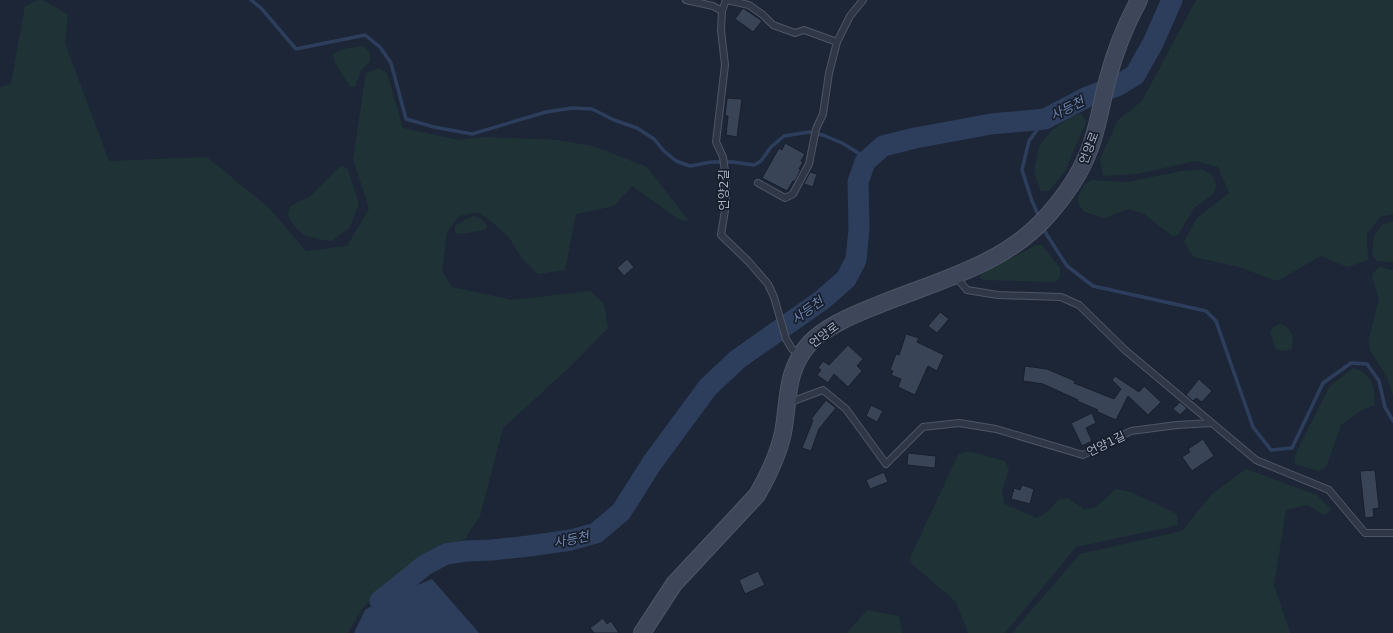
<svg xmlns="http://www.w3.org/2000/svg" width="1393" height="633" viewBox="0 0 1393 633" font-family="'DejaVu Sans','Noto Sans KR',sans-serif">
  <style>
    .green { fill: #1f3337 }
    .water { fill: #2d3e5d }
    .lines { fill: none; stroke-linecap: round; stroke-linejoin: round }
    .stream { stroke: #2d3e5d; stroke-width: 3.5 }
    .river { stroke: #2d3e5d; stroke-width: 21 }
    .building { fill: #394457; stroke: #181f2d }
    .lane-casing { stroke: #4e5565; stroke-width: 8 }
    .secondary-casing { stroke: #4e5565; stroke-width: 18 }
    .lane { stroke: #303847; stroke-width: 6 }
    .secondary { stroke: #3e475a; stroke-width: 16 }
    .labels { text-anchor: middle; stroke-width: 3.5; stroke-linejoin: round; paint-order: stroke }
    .street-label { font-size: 12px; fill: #aab2c4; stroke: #161d2b }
    .water-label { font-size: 13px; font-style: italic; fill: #6f86b0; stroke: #161d2b }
  </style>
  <rect width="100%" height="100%" fill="#1d2636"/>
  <path class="green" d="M38 0H43L68 14 65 43 109 161 207 157 269 208 306 251 347 246 369 209 353 159 366 73 379 68 387 73 403 128 459 140 482 137 557 140 593 146 647 167 689 221 680 220 632 186 614 206 576 214 565 270 538 274 521 257 508 236 492 222 478 212 459 216 447 232 442 271 452 287 512 300 590 291 604 304 608 328 572 365 503 428 480 516 465 539 424 557 375 596 361 610 348 633H0V88L11 83 25 6Z
    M1196 0H1393V214L1380 217 1367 234 1368 260 1347 267 1321 256 1277 281 1239 267 1194 257 1184 242 1197 218 1229 193 1218 167 1196 161 1136 174 1103 176 1100 159 1118 120 1142 101Z
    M363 46 370 52V62L361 70 355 87H350L334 61 333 54 343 49Z
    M1082 114 1086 122 1065 171 1049 191H1041L1034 173 1039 146 1052 130 1072 116Z
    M341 166 347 168 359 203 350 227 332 241C309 238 299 237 288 215L290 206 311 196Z
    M1202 169 1212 175 1217 186 1212 195 1194 208 1178 235 1172 236 1144 214 1128 209 1105 218 1084 212 1078 203V196L1085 184 1092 180 1128 182 1182 171Z
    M474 216 482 220 487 226 485 230 459 234 455 232V226L466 219Z
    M1393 221V262L1377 261 1372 254 1374 236 1382 225Z
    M1036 245H1042L1060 268V277L1056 282 984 280 980 278V275Z
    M1379 267 1393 270V395L1387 377 1370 350 1369 340 1379 298 1372 277 1374 272Z
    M1281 324C1293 328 1295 339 1291 350L1283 351 1276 349 1270 333 1273 327Z
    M1353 368C1372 372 1375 388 1375 405L1362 410 1341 425 1326 467 1318 471 1295 464V455L1330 386Z
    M967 451 1005 461 1009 469 1002 490 1004 504 1037 518 1049 511 1058 500 1068 498 1085 510 1096 507 1116 489 1131 492 1177 514 1178 525 1076 547 1005 633H968L956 602 910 562 911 556 958 455Z
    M1246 469 1317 495 1331 509 1325 515 1307 505 1286 510 1274 585 1290 633H1012L1080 554 1182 531 1212 494Z
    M867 610 899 616 902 633H847Z"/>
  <path class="water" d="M432 579 479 633H354L365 610 380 601Z"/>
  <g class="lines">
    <path class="stream" d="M251 0 261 8 296 49 365 35 380 47 391 63 406 119 434 127 472 134 546 112 572 108 592 109 614 120 637 128 654 139 664 151 676 161 690 166 711 162H733L754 165 761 161 771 147 784 136 809 132 823 135 842 143 868 159
      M1039 217 1032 201 1022 170 1029 141 1045 119
      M1043 227 1047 235 1067 266 1093 286 1206 311 1216 321 1253 427 1271 450 1292 448 1323 383 1351 363 1367 364 1379 381 1385 407 1393 421"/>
    <path class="river" d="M380 601 425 565 446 554 466 551 492 550 529 546 571 540 596 533 621 512 652 463 708 387 738 359 822 300 846 279 856 260 859 229 858 182 865 162 883 146 915 138 991 124 1045 119 1087 97 1117 86 1135 75 1153 43 1172 0"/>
  </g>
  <path class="building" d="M743 8 762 21 753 32 735 19Z
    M727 98 742 99 737 137 726 135 728 116H725Z
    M785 143 805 154 801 161 803 162 799 169H801L795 181H793L787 191 762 178 779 148 782 150Z
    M810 172 817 174 813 187 804 184Z
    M627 259 634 267 624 276 617 268Z
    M940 312 949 319 937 333 928 326Z
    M906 334 919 338 917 342 944 355 937 371 928 366 915 395 898 387 901 379 891 375 893 371 890 370 896 354 899 355Z
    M848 345 863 359 857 366 862 371 848 387 834 374 828 383 817 375 821 370 818 368 823 361 829 365Z
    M1025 366 1047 369 1075 381 1074 383 1114 399 1121 389 1112 380 1115 376 1139 392 1144 386 1161 402 1148 415 1128 396 1116 420 1096 411 1098 410 1077 401 1078 400 1043 384 1023 381Z
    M1199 379 1212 391 1202 402 1196 398 1193 401 1186 395Z
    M826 400 836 408 819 429 811 451 802 448 813 420 811 419Z
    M1180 402 1187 408 1180 415 1173 409Z
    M871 405 883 411 877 422 866 416Z
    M1092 413 1096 423 1086 428 1092 441 1082 446 1071 423Z
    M1203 439 1214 456 1192 471 1182 457 1190 452 1188 449Z
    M908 453 936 456 935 468 907 465Z
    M1375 470 1379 508 1373 509 1374 517 1365 518 1360 471Z
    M884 472 888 482 870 489 866 480Z
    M1022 485 1034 489 1030 504 1011 499 1014 488 1020 490Z
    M758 571 765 585 745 594 739 580Z
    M603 618 607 624 611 621 619 633H594L590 628Z"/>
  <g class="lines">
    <defs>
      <path id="lane" d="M686 0 713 6 722 11
        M726 0 722 11 721 30 725 65 716 142 723 157 726 178V204L721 235 748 261 768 284 774 297 786 339 792 349 800 354
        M727 0 749 5 763 15 773 25 795 33 804 30 837 42
        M758 183 785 198 793 194 809 164 816 129 823 114 829 73 837 42 850 16 863 0
        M955 276 967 290 998 295 1061 297 1079 305 1125 350 1212 423
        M788 403 823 390 846 409 886 464 923 427 959 423 996 429 1083 455 1131 431 1177 425 1212 423 1256 460 1329 490 1365 533H1393"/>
      <path id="secondary" d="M642 633 674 584 757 495C768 476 778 455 783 433 789 401 785 371 809 344 826 326 851 316 873 307 933 282 1004 266 1048 215 1064 197 1079 176 1088 153 1098 130 1101 103 1108 78 1115 51 1126 24 1139 0"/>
    </defs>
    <use href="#lane" class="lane-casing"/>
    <use href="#secondary" class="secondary-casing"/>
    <use href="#lane" class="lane"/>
    <use href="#secondary" class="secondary"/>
  </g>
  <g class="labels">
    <g class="street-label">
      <text transform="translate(1089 148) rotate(-69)" y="4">언양로</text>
      <text transform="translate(724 190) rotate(-90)" y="4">언양2길</text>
      <text transform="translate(824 335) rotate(-37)" y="4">언양로</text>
      <text transform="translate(1106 444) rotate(-26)" y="4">언양1길</text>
    </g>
    <g class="water-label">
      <text transform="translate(1067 108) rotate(-27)" y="5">사등천</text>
      <text transform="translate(807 310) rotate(-36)" y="5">사등천</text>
      <text transform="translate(571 539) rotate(-12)" y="5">사등천</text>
    </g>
  </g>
</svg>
